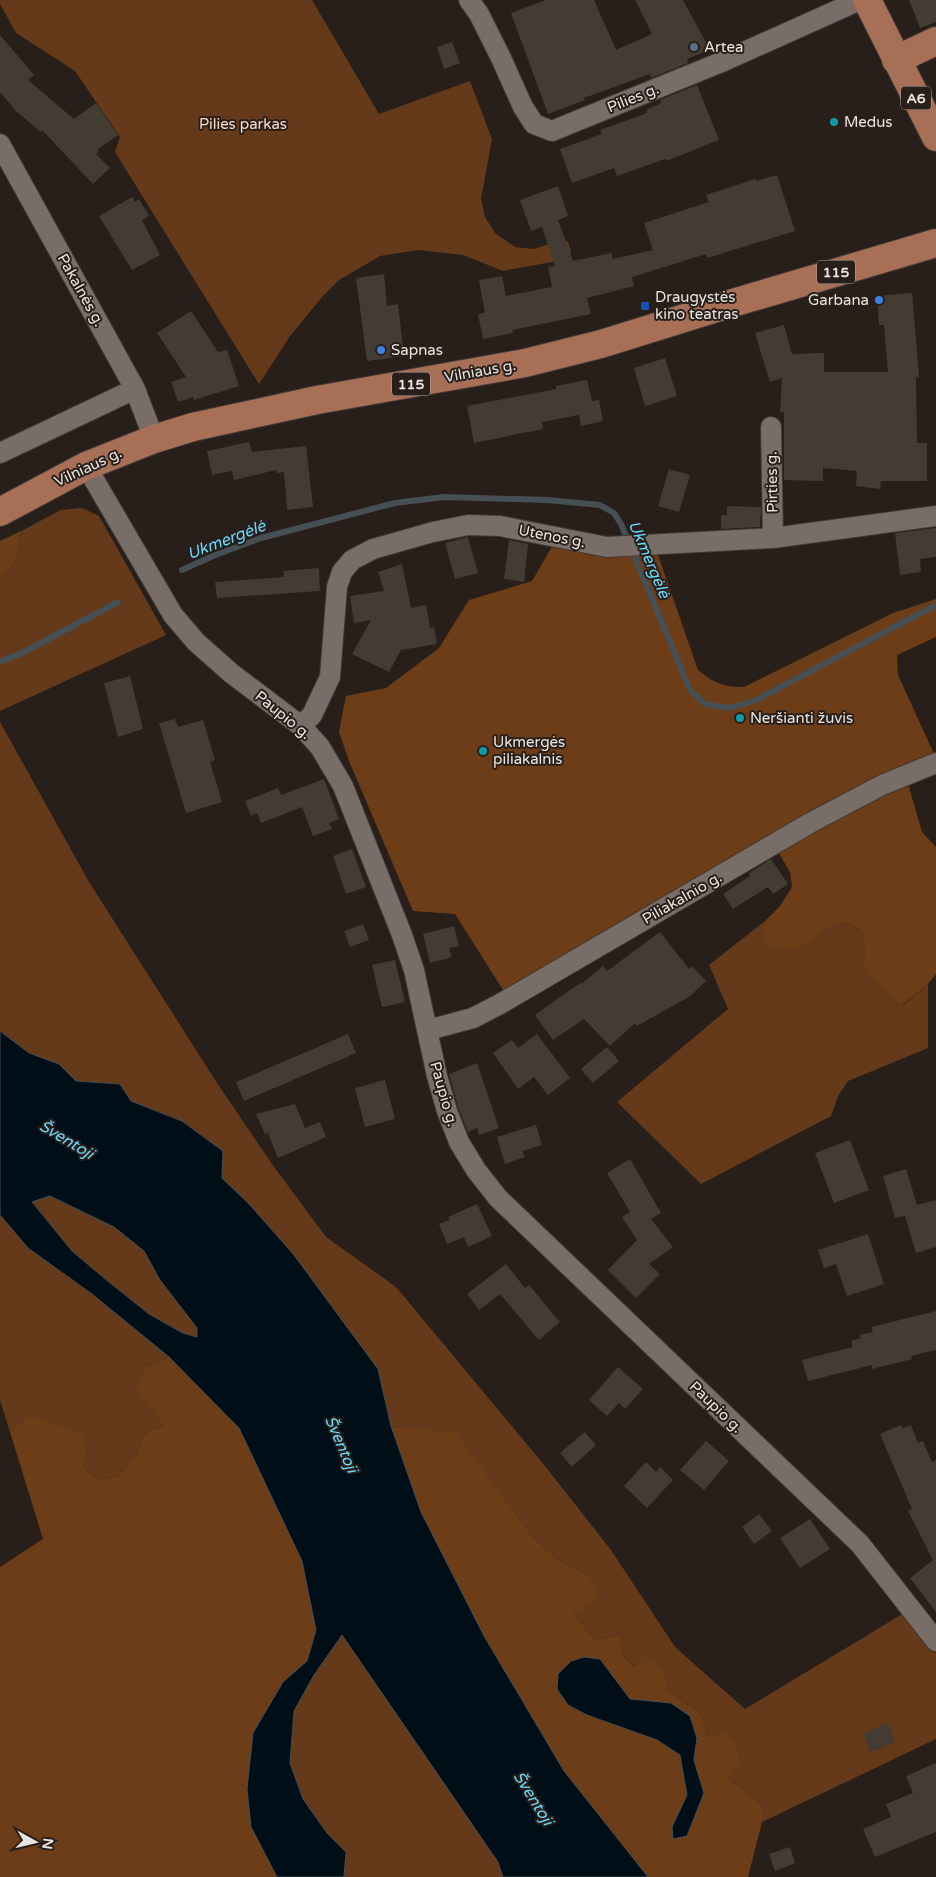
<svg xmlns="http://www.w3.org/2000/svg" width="936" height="1877" viewBox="0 0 936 1877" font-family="'Varela Round',sans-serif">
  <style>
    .green { fill: #643a1b }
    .forest { fill: #6d3d17; fill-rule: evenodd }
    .water { fill: #000f17; stroke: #464f53; fill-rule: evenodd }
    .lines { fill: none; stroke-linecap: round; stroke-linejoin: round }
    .stream { stroke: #464f53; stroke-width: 6 }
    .building { fill: #423c33 }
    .street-casing { stroke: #413935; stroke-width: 22 }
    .primary-casing { stroke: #413935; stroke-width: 30 }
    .street { stroke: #786e67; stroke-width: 20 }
    .primary { stroke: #a86f57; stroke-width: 28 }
    .service-dot { fill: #5c6f8a; stroke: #281f1a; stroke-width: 2 }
    .culture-dot { fill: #0f9aa8; stroke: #281f1a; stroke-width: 2 }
    .shop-dot { fill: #3f7fe0; stroke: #281f1a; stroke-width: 2 }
    .transit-dot { fill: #1a4fb4; stroke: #281f1a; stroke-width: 2 }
    .labels { text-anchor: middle; stroke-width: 4; stroke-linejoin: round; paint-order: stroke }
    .shield { fill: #281f1a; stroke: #b0a9a5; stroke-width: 1 }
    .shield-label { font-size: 14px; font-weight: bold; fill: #eae4e0 }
    .poi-label { font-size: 15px; fill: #eae4e0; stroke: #281f1a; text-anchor: start }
    .street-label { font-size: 15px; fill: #eae4e0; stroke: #281f1a }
    .park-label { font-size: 15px; fill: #f9d9c4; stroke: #281f1a }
    .water-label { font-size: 16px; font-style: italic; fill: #68d8fe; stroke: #281f1a }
  </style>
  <rect width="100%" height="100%" fill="#281f1a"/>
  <path class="green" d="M0 0H312L379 114 470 81 492 139 481 199 485 217 495 233 515 247 534 249 564 239 568 242 571 252 568 259 503 271 463 255 418 250 380 256 339 280 322 297 290 336 259 384 115 152 120 137 75 71 16 33 0 4Z
    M82 508 99 516 166 635 0 711V578C19 564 18 553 21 531L61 510Z
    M0 722 89 882 217 1083 272 1164 326 1237 396 1287 545 1466 611 1550 675 1647 745 1709 904 1613 936 1652V1739L762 1822V1805L727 1777 708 1738 701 1714 666 1689 623 1656 621 1634 595 1640 574 1614 589 1575 558 1560 532 1536 456 1434 391 1426 378 1369 250 1205 222 1178 182 1121 131 1101 120 1084 76 1081 59 1064 29 1053 0 1031Z
    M765 921 762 932 811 943 825 929 847 922 862 932 865 954V973L903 1005 928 984V1048L848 1081 838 1096 831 1116 701 1184 617 1102 728 1009 709 965Z
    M49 1196 114 1227 144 1251 160 1280 197 1328V1337L183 1333 149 1314 104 1278 72 1251 32 1201Z
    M0 1215 28 1248 92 1294 169 1357 145 1367 164 1425 142 1435 137 1454 118 1476 99 1480 83 1468 87 1452 30 1417 10 1432 0 1400Z
    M342 1635 498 1862 503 1877H344L346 1852 327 1833 303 1799 290 1763 294 1711 314 1675Z"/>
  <path class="forest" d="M21 531C18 553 19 564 0 578V541Z
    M554 543 610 554 658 555 698 670C714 683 723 687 744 687L893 613 936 599V637L897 655 898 675 935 756 904 770 922 832 936 847V974L928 984 902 1005 865 973V954L862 932 847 922 825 929 811 943 790 950 769 945 762 932 765 921 780 906 792 887 790 872 770 838 503 990 455 914 413 911 349 761 339 732 346 696 386 688 439 648 469 600 532 581Z
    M169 1357 239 1428 302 1561 316 1630 307 1661 283 1682 253 1733 247 1789 251 1827 277 1877H0V1567L43 1539 10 1432 30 1416 83 1433 87 1452 83 1468 99 1480 118 1476 137 1454 142 1435 164 1425 136 1389 145 1367Z
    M391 1426 456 1433 532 1536 558 1560 589 1575 598 1599 574 1614 595 1640 621 1634 623 1656 635 1666 650 1660 665 1673 666 1689 701 1714 708 1738 722 1732 735 1742 740 1761 727 1777 762 1805V1822L748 1877H648L564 1771 484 1636 421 1512ZM620 1687 630 1699 647 1701 697 1738 694 1760 704 1793 687 1836 673 1838 672 1827 687 1795 680 1755 657 1740 587 1715 568 1705Z"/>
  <path class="water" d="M0 1031 29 1053 59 1064 76 1081 120 1084 131 1101 182 1121 223 1151 222 1178 250 1205 294 1255 378 1369 391 1426 421 1512 484 1636 564 1771 648 1877H503L498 1862 342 1635 314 1675 294 1711 290 1763 303 1799 327 1833 346 1852 344 1877H277L251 1827 247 1789 253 1733 283 1682 307 1661 316 1630 302 1561 239 1428 169 1357 92 1294 28 1248 0 1215ZM50 1196 114 1227 144 1251 160 1280 197 1328V1337L183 1333 149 1314 104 1278 72 1251 32 1202Z
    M584 1657 600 1659 630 1699 671 1703 690 1716 697 1738 694 1760 704 1793 687 1836 673 1839 672 1827 687 1795 680 1755 657 1740 587 1715 568 1705 557 1689 558 1674 571 1661Z"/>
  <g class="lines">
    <path class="stream" d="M182 570 213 556 261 538 395 503 444 497 547 500 600 505 614 513 621 524 690 690 705 704 730 708 756 700 936 605
      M0 662 24 652 118 602"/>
  </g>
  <path class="building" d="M546 0H594L616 50 652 34 635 0H683L710 50 687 59 688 63 651 78 650 74 584 98 585 100 548 114 511 13Z
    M909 0H936V22L920 28Z
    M0 35 34 75 28 80 74 119 96 103 118 135 97 150 99 152 96 154 110 168 93 184 42 130 41 132 16 111 0 92Z
    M452 42 460 63 444 69 437 47Z
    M697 85 719 140 666 161 665 159 617 176 614 168 572 183 560 149 602 134 600 130 647 113 646 110 661 103 660 100Z
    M777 175 795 231 707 258 706 254 632 277 634 286 587 298 591 314 512 330 513 333 483 339 478 314 485 313 479 280 502 276 506 296 552 287 548 267 555 266 542 227 531 231 520 200 558 186 568 216 558 220 573 261 611 253 613 259 653 250 644 223 709 202 706 195 755 179 756 181Z
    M132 197 135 202 139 199 149 216 142 220 160 255 132 270 99 216Z
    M384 274 387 306 398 304 404 356 367 361 356 278Z
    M912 293 919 377H916L917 443H927V481H881L880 489 856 486 857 471 823 468V481L784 480V412H780L782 378 770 382 755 333 784 325 792 354 824 353V372H888L884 325H879L877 296Z
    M191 311 218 352 227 350 239 386 194 400 193 397 178 402 171 382 186 377 157 333Z
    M665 358 677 396 645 406 634 368Z
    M587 380 592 401 599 400 603 421 581 426 579 415 542 422 543 429 474 443 467 406 556 389V386Z
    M249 442 252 452 306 446 313 507 287 510 284 472 277 473 276 470 234 480 232 471 212 475 207 451Z
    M669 469 690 475 679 512 658 506Z
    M727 506 761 507 760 527 721 529V515H727Z
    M936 528V557L920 559 921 572 900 575 895 533Z
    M468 537 478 573 455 579 445 543Z
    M509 540 528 544 524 582 504 579Z
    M402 564 411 608 426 605 430 628 434 627 437 644 401 650 389 672 352 654 371 620 354 623 350 596 384 591 378 572Z
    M319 568 320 591 217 598 215 582 284 577 283 571Z
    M130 676 143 729 118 737 104 683Z
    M175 719 178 727 203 720 215 760 210 762 222 802 186 813 159 723Z
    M324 779 339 819 329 823 332 829 313 836 302 807 261 823 257 813 251 816 245 801 278 788 281 795Z
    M352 849 366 887 346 894 333 856Z
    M771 859 788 884 773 894 768 887 733 909 723 894 750 876 749 873Z
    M363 924 369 940 350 947 344 931Z
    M454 926 459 946 449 948 452 957 430 963 423 934Z
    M660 932 689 969 692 966 706 981 689 997 637 1026 635 1023 610 1046 584 1019 553 1040 535 1015 580 983 581 984 603 966 607 971Z
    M395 960 405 1002 382 1007 372 965Z
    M348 1034 356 1053 244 1101 236 1082Z
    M537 1034 570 1078 548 1095 534 1077 518 1089 493 1053 512 1040 518 1048Z
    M607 1047 619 1061 593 1083 581 1069Z
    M477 1063 499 1128 479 1135 477 1128 468 1132 458 1107 449 1074Z
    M385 1080 395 1119 365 1127 355 1088Z
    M295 1104 305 1128 320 1122 326 1137 278 1158 268 1133 265 1134 256 1114Z
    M536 1125 542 1145 522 1151 525 1157 505 1164 497 1137Z
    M850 1140 869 1190 834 1203 815 1153Z
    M630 1159 661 1213 651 1219 673 1247 649 1264 660 1274 636 1298 608 1270 637 1240 622 1217 630 1212 607 1173Z
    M906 1169 917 1205 936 1200V1247L916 1253 905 1216 895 1218 883 1176Z
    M477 1204 492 1236 468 1247 464 1237 447 1244 439 1224 450 1220 448 1217Z
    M868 1234 884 1284 847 1296 836 1264 824 1268 818 1250Z
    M506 1264 525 1288 529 1285 560 1322 539 1340 500 1294 479 1310 467 1294Z
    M936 1311V1350L911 1356 912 1359 872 1369V1365L808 1381 802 1360 853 1347 851 1341 861 1338 860 1335 873 1332 871 1327Z
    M618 1367 643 1389 625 1409 619 1403 607 1416 589 1400Z
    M901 1425 903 1428 911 1425 918 1443 923 1441 932 1462 936 1460V1612L910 1578 933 1560 908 1511 912 1509 880 1434Z
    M585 1432 596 1445 572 1467 560 1453Z
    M706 1441 729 1461 704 1490 680 1470Z
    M646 1462 656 1472 660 1467 673 1480 647 1508 624 1486Z
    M759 1514 772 1531 754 1544 742 1527Z
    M810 1519 830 1549 800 1568 780 1538Z
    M887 1723 895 1741 871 1752 863 1734Z
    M936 1763V1832L875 1857 863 1829 891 1817 886 1804 913 1793 906 1776Z
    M790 1847 795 1863 775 1871 769 1854Z"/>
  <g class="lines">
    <defs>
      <path id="street" d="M469 0 479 14 501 58 523 107 534 124 552 131 724 61 860 0
        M0 144 135 389 154 439
        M771 427 773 538
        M0 453 135 389
        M86 466 173 615 196 642 231 673 301 726 320 747 343 786 402 935 414 970 437 1076 447 1111 459 1142 476 1170 498 1198 860 1544 936 1641
        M301 726 312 715 330 677 337 587 342 572 352 560 373 549 433 532 468 525 500 526 607 547 773 538 936 516
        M428 1030 473 1018 500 1004 810 823 882 785 936 763"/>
      <path id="primary" d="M867 0 936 137
        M896 60 936 41
        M0 512 86 466 154 439 193 427 317 400 525 363 601 344 736 302 936 243"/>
    </defs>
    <use href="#street" class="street-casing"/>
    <use href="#primary" class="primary-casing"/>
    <use href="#street" class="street"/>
    <use href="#primary" class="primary"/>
  </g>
  <circle class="service-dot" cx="694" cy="47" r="5"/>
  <g class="culture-dot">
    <circle cx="834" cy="122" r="5"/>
    <circle cx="740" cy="718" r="5"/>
    <circle cx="483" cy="751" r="5"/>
  </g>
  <g class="shop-dot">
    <circle cx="879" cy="300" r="5"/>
    <circle cx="381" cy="350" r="5"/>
  </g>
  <rect class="transit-dot" x="640" y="301" width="10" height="10" rx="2.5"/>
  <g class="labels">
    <g class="shield">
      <rect x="901" y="86.5" width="30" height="23" rx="4"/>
      <rect x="817" y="260.5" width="38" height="23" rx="4"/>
      <rect x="392" y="372.5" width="38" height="23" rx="4"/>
    </g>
    <g class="shield-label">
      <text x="916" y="103">A6</text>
      <text x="836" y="277">115</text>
      <text x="411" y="389">115</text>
    </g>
    <g class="poi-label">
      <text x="704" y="52">Artea</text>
      <text x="844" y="127">Medus</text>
      <text x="655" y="302">Draugystės<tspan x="655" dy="17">kino teatras</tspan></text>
      <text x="869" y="305" text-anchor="end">Garbana</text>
      <text x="391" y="355">Sapnas</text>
      <text x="750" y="723">Neršianti žuvis</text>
      <text x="493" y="747">Ukmergės<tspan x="493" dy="17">piliakalnis</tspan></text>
    </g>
    <g class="street-label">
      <text transform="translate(633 98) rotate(-22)" y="5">Pilies g.</text>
      <text transform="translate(81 290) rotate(61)" y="5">Pakalnės g.</text>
      <text transform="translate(480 371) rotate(-10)" y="5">Vilniaus g.</text>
      <text transform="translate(88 467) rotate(-25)" y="5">Vilniaus g.</text>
      <text transform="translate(772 482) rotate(-91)" y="5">Pirties g.</text>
      <text transform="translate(552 536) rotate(11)" y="5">Utenos g.</text>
      <text transform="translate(283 715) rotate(39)" y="5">Paupio g.</text>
      <text transform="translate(682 898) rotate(-30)" y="5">Piliakalnio g.</text>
      <text transform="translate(444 1094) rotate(74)" y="5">Paupio g.</text>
      <text transform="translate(716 1407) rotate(44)" y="5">Paupio g.</text>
    </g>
    <g class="park-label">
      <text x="243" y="129">Pilies parkas</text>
    </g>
    <g class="water-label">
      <text transform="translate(226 539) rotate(-21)" y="6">Ukmergėlė</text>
      <text transform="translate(650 559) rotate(67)" y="6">Ukmergėlė</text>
      <text transform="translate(67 1139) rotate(31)" y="6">Šventoji</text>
      <text transform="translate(342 1444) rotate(67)" y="6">Šventoji</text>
      <text transform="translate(534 1798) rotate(58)" y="6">Šventoji</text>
    </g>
  </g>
  <g transform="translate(35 1842) rotate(98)" stroke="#281f1a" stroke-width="4" paint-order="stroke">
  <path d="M0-4L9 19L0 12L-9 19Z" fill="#eae4e0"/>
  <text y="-8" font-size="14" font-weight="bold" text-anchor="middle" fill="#eae4e0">N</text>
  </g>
</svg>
